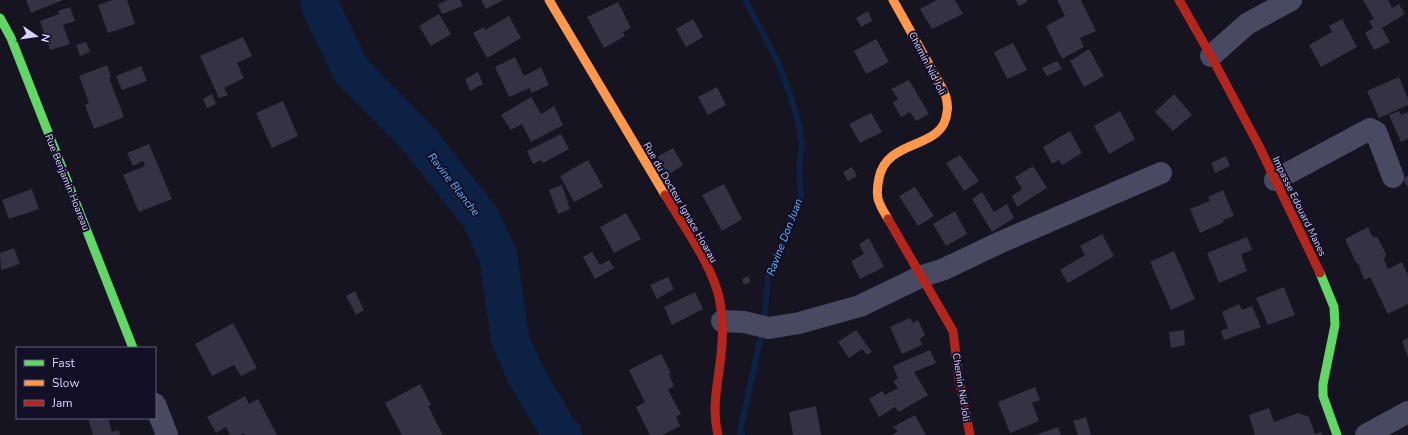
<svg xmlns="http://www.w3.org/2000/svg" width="1408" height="435" viewBox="0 0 1408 435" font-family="'Nunito Sans',sans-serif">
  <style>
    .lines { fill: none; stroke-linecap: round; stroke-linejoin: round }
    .stream { stroke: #0d2144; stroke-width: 6 }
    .river { stroke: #0d2144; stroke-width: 38 }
    .building { fill: #343243 }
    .street { stroke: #4a4962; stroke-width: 22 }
    .fast { stroke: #63d668; stroke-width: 9 }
    .slow { stroke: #ff974d; stroke-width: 9 }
    .jam { stroke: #b3261e; stroke-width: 9 }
    .labels { text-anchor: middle; stroke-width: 4; stroke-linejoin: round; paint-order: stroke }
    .street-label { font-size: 10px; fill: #d9d4ff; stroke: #130f26 }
    .water-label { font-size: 11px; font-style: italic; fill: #62b6ff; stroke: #130f26 }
  </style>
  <rect width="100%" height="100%" fill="#161421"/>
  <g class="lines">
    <path class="stream" d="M742 435 740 432 764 322 768 275 782 247 793 219 801 194 799 170 802 145 799 125 791 97 778 62 745 0"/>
    <path class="river" d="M319 0 322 10 351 70 421 142 480 217 498 255 510 339 526 375 557 428 563 435"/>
  </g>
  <path class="building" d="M26 0H63L31 13Z
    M112 0H127L135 24 108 33 98 5Z
    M448 0H460L463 6 442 14 438 4Z
    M481 0H503L486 9Z
    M937 0H955L963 14 932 29 920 9Z
    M1016 0H1027V2L1019 6Z
    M1057 0H1081L1096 31 1080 38 1084 47 1062 59 1046 26 1065 16Z
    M1363 0H1388L1392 8 1399 4 1405 14 1382 28 1390 42 1374 50 1365 33 1373 28 1369 21 1374 19Z
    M618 2 631 28 623 32 625 36 604 48 587 17Z
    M70 7 75 21 63 25 70 44 50 50 40 21 59 14 58 11Z
    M868 11 872 21 861 27 856 18Z
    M439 14 451 34 431 46 419 26Z
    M509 16 521 38 487 58 473 33 484 27 485 30Z
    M693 19 703 37 686 47 676 29Z
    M1342 19 1357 47 1321 67 1309 45 1332 32 1329 26Z
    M243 37 252 56 237 63 244 78 224 88 228 95 219 98 200 56Z
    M876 39 889 62 866 74 854 51Z
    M86 42 90 52 80 56 76 45Z
    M1013 43 1027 70 1007 79 994 52Z
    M1089 49 1104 76 1084 87 1070 61Z
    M515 57 524 76 541 67 549 85 531 93 530 88 509 97 495 67Z
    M1057 61 1062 69 1047 76 1042 68Z
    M107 65 111 77 109 78 124 117 94 129 85 105 89 103 79 76Z
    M141 66 147 81 122 90 116 76Z
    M478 72 483 84 470 91 465 79Z
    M1399 77 1408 99V105L1379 118 1367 91Z
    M909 80 929 114 916 121 910 112 901 117 893 103 898 99 891 89Z
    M717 87 726 105 708 115 698 97Z
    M212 94 216 104 207 108 203 99Z
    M1174 94 1192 115 1173 131 1155 112Z
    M531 97 541 114 554 106 563 125 531 142 522 124 511 130 501 115Z
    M283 101 298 136 272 148 256 113Z
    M1120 111 1135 139 1109 154 1094 126Z
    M1399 111 1401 115 1408 112V139L1401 142 1389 115Z
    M871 113 882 132 860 143 849 124Z
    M1070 131 1082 153 1062 165 1059 160 1052 164 1043 147Z
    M561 134 569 149 543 163 541 160 533 164 527 151Z
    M149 144 172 199 139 212 123 175 145 166 143 161 133 166 127 153Z
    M673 148 683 165 668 175 657 157Z
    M960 155 979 181 964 191 946 163Z
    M1226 156 1230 166 1215 173 1211 163Z
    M588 160 603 187 574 202 560 176Z
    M1033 166 1047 188 1017 207 1012 196 1022 189 1015 177Z
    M852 167 857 176 848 181 843 172Z
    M1408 176V188L1403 178Z
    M724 184 742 219 722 231 702 195Z
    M562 185 570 209 558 214 549 190Z
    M915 187 934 216 918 226 899 196Z
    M32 189 39 209 9 219 2 200Z
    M1223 190 1234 216 1223 220 1224 222 1200 233 1190 209 1210 201 1208 197Z
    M982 192 994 212 1007 204 1014 218 992 232 972 199Z
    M955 211 967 234 946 246 933 224Z
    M626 213 641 239 614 253 600 227Z
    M1368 227 1372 236 1378 238 1386 254 1384 260 1388 269 1402 262 1408 275V304L1388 314 1370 277 1365 280 1360 270H1361L1358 263H1356L1345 239Z
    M1102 234 1114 256 1068 283 1060 270 1085 255 1080 246Z
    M1247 237 1252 250 1241 254 1247 271 1219 283 1207 253Z
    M869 238 884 267 860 279 851 261 864 254 859 244Z
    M14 248 20 264 1 270 0 253Z
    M1174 251 1195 299 1171 310 1150 262Z
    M592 252 600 265 609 260 614 268 595 279 583 257Z
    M748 276 751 282 744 285 742 279Z
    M668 277 674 289 657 299 650 285Z
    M1284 287 1295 315 1268 325 1256 298Z
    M355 291 364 310 356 315 346 296Z
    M695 292 703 309 672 325 664 307Z
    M1239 304 1242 310 1252 306 1261 327 1224 340 1221 331 1228 328 1222 312Z
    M910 318 913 323 918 320 925 335 920 339 922 345 902 354 890 327Z
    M233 323 257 368 241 376 234 365 212 376 195 344Z
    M856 330 872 352 867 355 862 349 849 358 838 342Z
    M1184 330 1185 345 1171 348 1169 332Z
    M1408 338V357L1402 341Z
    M930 350 936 363 914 372 928 395 899 412 895 407 879 417 869 399 882 391 885 395 898 388 893 381 898 378 893 366Z
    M661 354 671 373 669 374 674 386 668 390 681 414 676 417 680 426 663 435H650L636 407 645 402 629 370Z
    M420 384 431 405 428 406 443 435H402L385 403Z
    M1035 387 1040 400 1032 403 1039 421 1010 433 998 402Z
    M245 396 249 404 258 399 277 435H245L244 433 240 435H230L226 427 216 433 207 417Z
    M816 406 821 435H793L789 412Z
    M1269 408 1274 422 1298 413 1309 417 1315 434 1321 432 1323 435H1255L1249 415Z
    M915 415 926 435H892L897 432 896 428 894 429 893 427Z
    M1086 417 1091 435H1078L1073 421Z
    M88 418H108L112 432 119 430 120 435H93Z
    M1058 427 1061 435H1036Z"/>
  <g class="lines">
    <path class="street" d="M1211 56 1247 24 1291 0
      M1275 180 1370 129 1376 132 1393 177
      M722 321 744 322 769 328 799 323 860 306 922 276 942 270 1001 242 1161 173
      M155 404 167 435
      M1366 435 1408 412"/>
    <path class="fast" d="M0 18 11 38 133 348
      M1320 273 1334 307 1335 325 1323 384V396L1337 435"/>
    <path class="slow" d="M549 0 665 195
      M888 219C878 202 875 198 879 178 887 137 944 151 947 112 948 108 947 101 946 97 943 88 936 78 932 70 919 46 906 23 893 0"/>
    <path class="jam" d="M1179 0 1211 56 1259 146 1320 273
      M665 195C683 225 708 259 718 293 722 309 723 326 722 342 721 373 710 403 718 435
      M888 219 953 331 959 380 970 435"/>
  </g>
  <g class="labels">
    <g class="street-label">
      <text transform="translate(928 63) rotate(63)" y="4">Chemin Nid Joli</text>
      <text transform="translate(68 182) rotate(68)" y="4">Rue Benjamin Hoareau</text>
      <text transform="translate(681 202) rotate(60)" y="4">Rue du Docteur Ignace Hoarau</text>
      <text transform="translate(1300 206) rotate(64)" y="4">Impasse Edouard Manes</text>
      <text transform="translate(962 387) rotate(81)" y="4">Chemin Nid Joli</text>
    </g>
    <g class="water-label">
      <text transform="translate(454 184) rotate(52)" y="4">Ravine Blanche</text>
      <text transform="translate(784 237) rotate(-69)" y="4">Ravine Don Juan</text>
    </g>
  </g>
  <rect x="16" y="347" width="140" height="72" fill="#130f26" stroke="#625e7d"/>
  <rect x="24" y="360" width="20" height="6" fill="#63d668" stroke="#625e7d"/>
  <text x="52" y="367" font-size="12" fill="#d9d4ff">Fast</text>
  <rect x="24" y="380" width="20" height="6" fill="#ff974d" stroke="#625e7d"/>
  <text x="52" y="387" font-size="12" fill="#d9d4ff">Slow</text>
  <rect x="24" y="400" width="20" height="6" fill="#b3261e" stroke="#625e7d"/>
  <text x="52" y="407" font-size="12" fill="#d9d4ff">Jam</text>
  <g transform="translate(36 36) rotate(103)" stroke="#130f26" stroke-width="3" paint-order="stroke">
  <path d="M0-3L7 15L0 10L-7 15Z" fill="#d9d4ff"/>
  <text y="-6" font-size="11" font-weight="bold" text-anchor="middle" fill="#d9d4ff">N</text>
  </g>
</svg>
